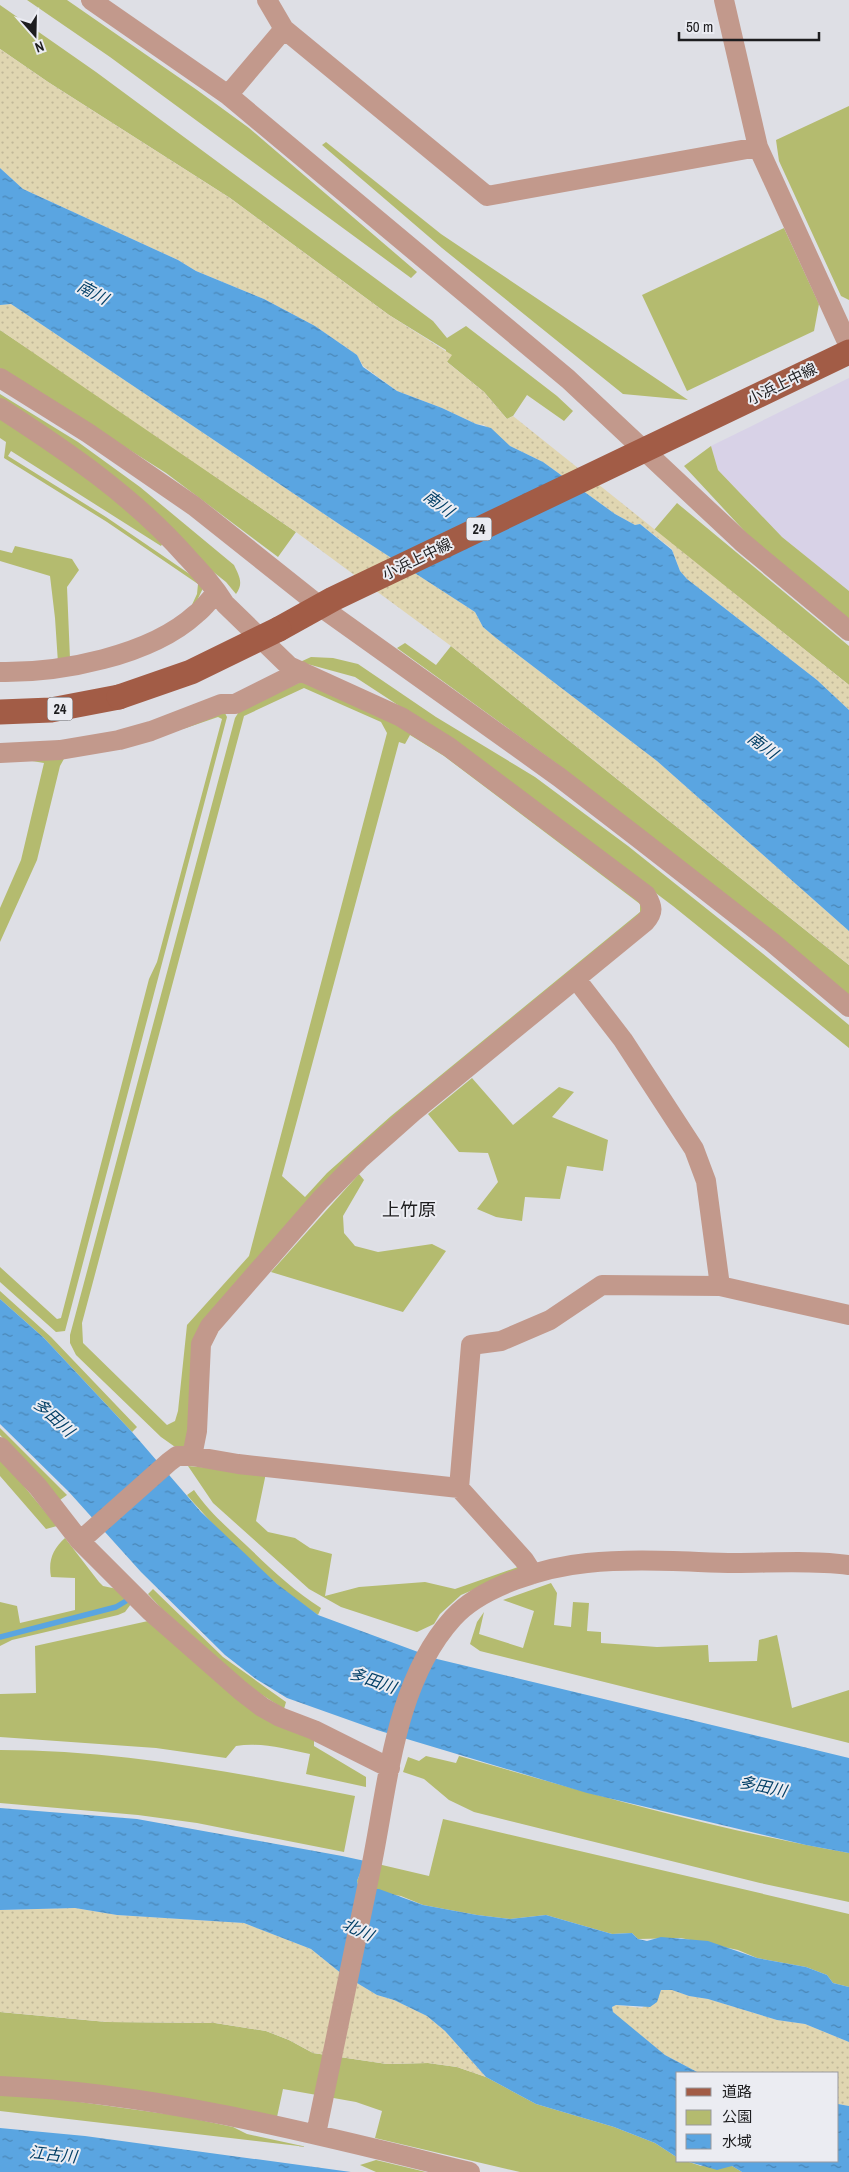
<svg xmlns="http://www.w3.org/2000/svg" width="849" height="2172" viewBox="0 0 849 2172" font-family="'Archivo Narrow','Noto Sans JP',sans-serif">
  <style>
    .education { fill: #d8d2e7 }
    .green { fill: #b4bb6f; fill-rule: evenodd }
    .sand { fill: url(#sand-dots) }
    .water { fill: url(#water-ripples) }
    .lines { fill: none; stroke-linecap: round; stroke-linejoin: round }
    .stream { stroke: #5aa5e1; stroke-width: 5.5 }
    .minor { stroke: #c2998c; stroke-width: 20 }
    .major { stroke: #a25c46; stroke-width: 25 }
    .major-bridge { stroke: #a25c46; stroke-width: 25 }
    .labels { text-anchor: middle; stroke-width: 4; stroke-linejoin: round; paint-order: stroke }
    .shield { fill: #ebecf2; stroke: #5b5b5e; stroke-width: 1 }
    .shield-label { font-size: 14px; font-weight: bold; fill: #1d1d1f }
    .street-label { font-size: 15px; fill: #1d1d1f; stroke: #ebecf2 }
    .water-label { font-size: 16px; font-style: italic; fill: #023f66; stroke: #ebecf2 }
    .quarter-label { font-size: 18px; fill: #1d1d1f; stroke: #ebecf2 }
  </style>
  <defs>
    <pattern id="sand-dots" width="8" height="8" patternUnits="userSpaceOnUse" patternTransform="scale(1.25)"><rect width="8" height="8" fill="#e0d6b1"/><path d="M2 2h.1M6 6h.1" fill="none" stroke="#c0b798" stroke-width="1.8" stroke-linecap="round"/></pattern>
    <pattern id="water-ripples" width="26" height="14" patternUnits="userSpaceOnUse" patternTransform="scale(1.25)"><rect width="26" height="14" fill="#5aa5e1"/><path d="M2 4q2-2 4 0t4 0M15 11q2-2 4 0t4 0" fill="none" stroke="#4a86b6"/></pattern>
  </defs>
  <rect width="100%" height="100%" fill="#dedfe5"/>
  <path class="education" d="M849 378V591L782 537 718 470 711 446Z"/>
  <path class="green" d="M27 0H67L197 90 249 128 417 272 411 278 110 57Z
    M0 5 96 72 433 321 447 338 466 326 557 396 573 411 564 421 527 395 513 416 507 419 484 392 446 361V350L389 315 230 198 48 82 0 49Z
    M849 106V300L841 296 779 161 776 140Z
    M326 142 441 234 688 400 623 394 442 248 322 145Z
    M784 228 819 304 814 331 687 391 642 295Z
    M0 330 71 377 296 532 278 557 166 473 0 368Z
    M0 394 78 442 140 487 234 565C239 576 244 583 236 594L226 582 0 402Z
    M0 414C59 453 113 492 164 541L161 546 11 451 8 456 106 517 191 575 204 586 192 611 151 638 140 643 93 656 58 663 55 618 50 576 0 561V550L12 553 15 546 72 559 79 570 67 587 70 659 127 646 149 638 190 609 197 594 198 584 107 522 4 458 6 442 0 438Z
    M711 446 718 470 782 537 849 591V619L749 536 684 466Z
    M677 503 849 646V685L654 530Z
    M405 643 436 665 451 646 849 965V996L564 769 397 648Z
    M311 657 333 658 358 664 436 717 535 777 628 846 762 953 849 1025V1048L673 906 456 743 355 677 300 662Z
    M303 681 398 723 445 752 644 901 646 909 409 1108 207 1323 193 1429 184 1446 178 1449 161 1437 76 1355 70 1343V1335L235 718 240 710ZM304 688 381 722 387 733 249 1256 187 1325 178 1411 175 1421 167 1425 83 1343 82 1323 244 716ZM410 735 444 756 640 904V912L391 1116 327 1173 305 1197 282 1176 399 742 405 744Z
    M224 711 227 717 65 1331 56 1332 0 1282V1267L57 1319 61 1318 149 979 157 962 222 719 218 717 186 728 65 757 60 766 37 860 0 942V908L21 860 44 763 26 760Z
    M472 1078 513 1125 559 1087 574 1092 552 1117 608 1140 603 1171 567 1166 560 1199 525 1197 522 1221 496 1217 477 1209 498 1182 488 1153 459 1152 428 1114Z
    M359 1174 364 1180 343 1216 344 1233 355 1246 378 1252 432 1244 446 1251 403 1312 271 1272Z
    M0 1291 51 1337 137 1427 132 1432 44 1338 0 1299Z
    M0 1428 67 1495 60 1500 0 1435Z
    M0 1459 8 1467 57 1526 46 1529 0 1476Z
    M188 1466 266 1473 256 1521 268 1532 295 1538 310 1548 332 1554 325 1596 359 1587 425 1582 455 1589 521 1566 518 1571 461 1595 440 1614 434 1624 417 1632 341 1607 309 1589 213 1503Z
    M194 1490C209 1512 228 1528 247 1546 271 1569 294 1591 321 1608L318 1615C272 1585 223 1537 187 1495Z
    M65 1538 99 1582 103 1586 117 1589 131 1604 125 1612 118 1615 12 1640 0 1646V1602L17 1606 20 1623 75 1610V1578L51 1577C48 1560 53 1549 65 1538Z
    M551 1583 557 1593 554 1625 571 1627 573 1602 589 1603 587 1631 601 1632V1643L657 1647 708 1645 709 1662 757 1661 759 1640 777 1635 792 1708 849 1690V1743L480 1651 470 1644 477 1622 484 1612 479 1634 523 1648 534 1611 503 1600Z
    M153 1589 223 1657 286 1702 284 1709 245 1684 160 1607 148 1594Z
    M148 1621 314 1740V1746L366 1777V1787L306 1774 310 1754C285 1749 261 1742 236 1746L226 1758 156 1748 0 1737V1694L36 1693 35 1646Z
    M0 1750C120 1750 238 1773 355 1796L344 1852 197 1823 138 1815 0 1803Z
    M426 1756 456 1763 459 1756C588 1793 717 1830 849 1853V1902L760 1883 474 1812 449 1800 424 1779 403 1772 408 1757 419 1761Z
    M443 1819 849 1914V1987L833 1983 827 1975 806 1967 757 1958 738 1950 681 1938 638 1939 632 1933 612 1934 546 1915 510 1919 477 1915 423 1905 401 1896 359 1889 357 1881 365 1861 429 1876Z
    M0 2012 107 2022 215 2023 266 2031 289 2040 313 2053 387 2064 428 2063 457 2067 486 2077 536 2104 614 2127 655 2143 678 2158V2161H686L701 2166H732L742 2172H520L375 2138 382 2111 356 2102 283 2089 277 2117 0 2077Z
    M0 2094 44 2097 181 2116 233 2127 247 2134 307 2147 0 2111Z
    M376 2160 426 2172H376L360 2165Z"/>
  <path class="sand" d="M0 49 48 82 230 198 389 315 452 355 447 362 484 392 507 419 513 416 849 685V710L817 680 687 579 680 571 672 549 640 524 635 525 615 514 543 462 510 446 484 425 476 424 442 408 397 391 363 366 357 355 315 326 264 299 196 271 178 260 23 189 0 168Z
    M11 304 342 526 475 612 483 627 496 638 657 761 849 931V965L451 646 296 532 0 330V305Z
    M75 1908 117 1915 244 1923 311 1949 342 1974 377 1995 394 2000 427 2016 445 2031 486 2077 457 2067 428 2063 387 2064 313 2053 289 2040 266 2031 215 2023 107 2022 0 2012V1910Z
    M661 1990H672L689 1996 708 1999 777 2020 805 2024 849 2042V2106L838 2104V2073H699L665 2055 619 2018 613 2012 612 2007 616 2005 642 2008Z"/>
  <path class="water" d="M0 168 23 189 178 260 196 271 264 299 315 326 357 355 363 367 397 391 442 408 476 424 491 428 510 446 543 462 615 514 635 525 640 524 672 550 680 571 687 579 817 680 849 710V931L657 761 496 638 483 627 475 612 342 526 11 304 0 305Z
    M0 1299 44 1338 132 1432 201 1512 277 1584 318 1615 437 1659 849 1758V1853L806 1845 587 1793 377 1730 287 1698 256 1679 225 1655 141 1572 69 1492 0 1424Z
    M0 1808 137 1819 342 1856 365 1861 357 1881 359 1889H379L423 1905 477 1915 510 1919 546 1915 612 1934 632 1933 638 1939 647 1941 661 1937 708 1941 757 1958 806 1967 827 1975 833 1983 849 1987V2042L805 2024 777 2020 708 1999 689 1996 672 1990H661L657 2002 650 2007 616 2005 612 2007 613 2012 665 2055 699 2073H678V2158L655 2143 614 2127 536 2104 486 2077 445 2031 427 2016 394 2000 377 1995 342 1974 311 1949 244 1923 117 1915 75 1908 0 1910Z
    M838 2104 849 2106V2172H742L732 2166 717 2170 686 2161H838Z
    M0 2128 85 2136 351 2172H0Z"/>
  <g class="lines">
    <path class="stream" d="M0 1637 116 1607 126 1601"/>
    <path class="minor" d="M91 0 228 95 568 379 742 542 849 631
      M267 0 284 29
      M724 0 758 147 849 346
      M228 95 284 29 487 196 758 147
      M0 378 88 433 194 506 321 607 559 777 637 837 773 943 849 1007
      M0 408C68 452 133 496 187 557 201 572 214 586 225 604L289 666 401 717 449 747 646 895C653 907 654 912 645 922L413 1112 360 1159 320 1200 210 1326 201 1344 197 1431 192 1456H177L169 1462 80 1541
      M0 672C60 673 150 656 196 614 204 608 210 599 217 592
      M0 753 60 750 119 740 151 731 221 704H235L301 671
      M576 979 623 1040 694 1149 706 1181 720 1286
      M0 1447 38 1487 80 1541 150 1611 240 1690 262 1707 280 1717 314 1730 390 1768
      M192 1456 238 1464 459 1488 524 1560 533 1574
      M459 1488 471 1345 501 1341 550 1320 602 1285 720 1286 849 1315
      M0 2086C159 2093 315 2134 470 2172
      M316 2134C335 2046 353 1957 371 1868 388 1786 394 1683 453 1618 482 1586 545 1567 587 1563 636 1558 686 1562 735 1563 772 1563 812 1560 849 1565"/>
    <path class="major" d="M279 629 333 599 849 352
      M0 712 51 710 119 697"/>
    <path class="major-bridge" d="M119 697 191 672 279 629"/>
  </g>
  <g class="labels">
    <g class="shield">
      <rect x="466.5" y="517.5" width="25" height="23" rx="4"/>
      <rect x="47.5" y="697.5" width="25" height="23" rx="4"/>
    </g>
    <g class="shield-label">
      <text x="479" y="534">24</text>
      <text x="60" y="714">24</text>
    </g>
    <g class="street-label">
      <text transform="translate(782 384) rotate(-26)" y="5">小浜上中線</text>
      <text transform="translate(417 559) rotate(-26)" y="5">小浜上中線</text>
    </g>
    <g class="water-label">
      <text transform="translate(93 292) rotate(28)" y="6">南川</text>
      <text transform="translate(439 503) rotate(37)" y="6">南川</text>
      <text transform="translate(763 745) rotate(37)" y="6">南川</text>
      <text transform="translate(54 1417) rotate(42)" y="6">多田川</text>
      <text transform="translate(373 1680) rotate(19)" y="6">多田川</text>
      <text transform="translate(763 1786) rotate(12)" y="6">多田川</text>
      <text transform="translate(358 1929) rotate(25)" y="6">北川</text>
      <text transform="translate(53 2154) rotate(6)" y="6">江古川</text>
    </g>
    <g class="quarter-label">
      <text x="409" y="1216">上竹原</text>
    </g>
  </g>
  <rect x="676" y="2072" width="162" height="90" fill="#ebecf2" stroke="#99999e"/>
  <rect x="686" y="2088" width="25" height="8" fill="#a25c46" stroke="#99999e"/>
  <text x="722" y="2097" font-size="15" fill="#1d1d1f">道路</text>
  <rect x="686" y="2110" width="25" height="15" fill="#b4bb6f" stroke="#99999e"/>
  <text x="722" y="2122" font-size="15" fill="#1d1d1f">公園</text>
  <rect x="686" y="2134" width="25" height="15" fill="url(#water-ripples)" stroke="#99999e"/>
  <text x="722" y="2147" font-size="15" fill="#1d1d1f">水域</text>
  <g transform="translate(35 35) rotate(160)" stroke="#ebecf2" stroke-width="4" paint-order="stroke">
  <path d="M0-4L9 19L0 12L-9 19Z" fill="#1d1d1f"/>
  <text y="-8" font-size="14" font-weight="bold" text-anchor="middle" fill="#1d1d1f">N</text>
  </g>
  <path d="M679 32v8h140v-8" fill="none" stroke="#1d1d1f" stroke-width="2.5"/>
  <text x="686" y="32" font-size="15" fill="#1d1d1f" stroke="#ebecf2" stroke-width="4" paint-order="stroke">50 m</text>
</svg>
